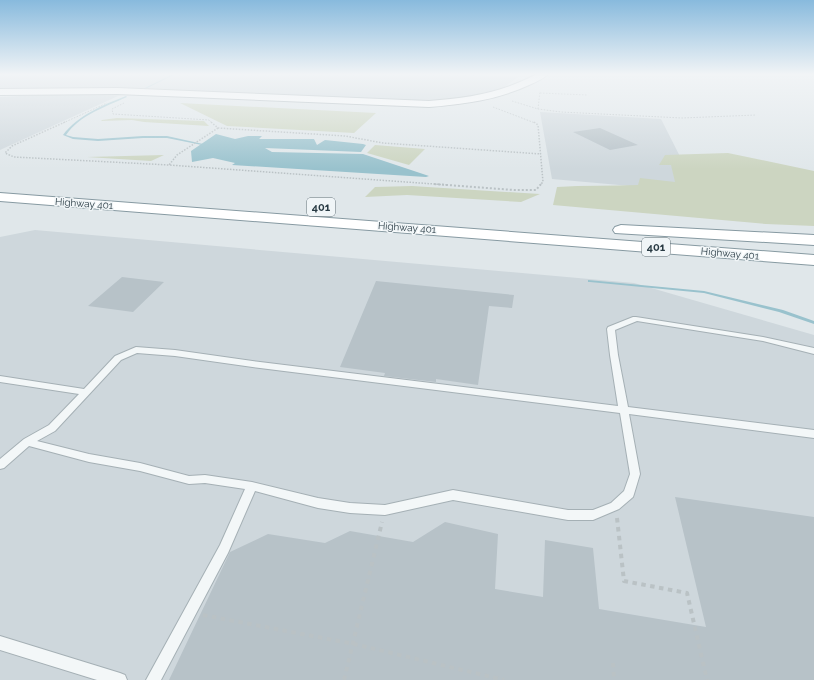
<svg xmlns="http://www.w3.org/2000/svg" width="814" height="680" viewBox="0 0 814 680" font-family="Raleway,sans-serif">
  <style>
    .built { fill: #ced7dc }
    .green { fill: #ccd5c1 }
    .water { fill: #99c2cd }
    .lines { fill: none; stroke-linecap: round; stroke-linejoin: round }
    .stream { fill: #99c2cd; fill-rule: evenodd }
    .building { fill: #b7c2c8 }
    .lane-casing { stroke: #a5b0b5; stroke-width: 2 }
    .secondary-casing { stroke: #a5b0b5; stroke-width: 2 }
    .highway-casing { stroke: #879aa2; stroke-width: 2 }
    .path-far3 { stroke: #bac2c5; stroke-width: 1; stroke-dasharray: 1.5 1.5; stroke-linecap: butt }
    .path-far2 { stroke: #bac2c5; stroke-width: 1.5; stroke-dasharray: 1.5 1.5; stroke-linecap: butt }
    .path-far1 { stroke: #bac2c5; stroke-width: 2; stroke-dasharray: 2 2; stroke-linecap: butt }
    .path { stroke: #bac2c5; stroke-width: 4; stroke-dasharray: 4.5 4.5; stroke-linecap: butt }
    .lane { fill: #f3f7f8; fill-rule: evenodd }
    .secondary { fill: #fff; fill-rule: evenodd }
    .highway { fill: #fff; fill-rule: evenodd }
    .labels { text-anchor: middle; stroke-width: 3; stroke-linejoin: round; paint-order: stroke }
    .far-street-label { font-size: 10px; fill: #283a43; stroke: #f0f5f7 }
    .shield { fill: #f0f5f7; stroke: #647279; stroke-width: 1 }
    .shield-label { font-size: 11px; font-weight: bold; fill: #283a43 }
  </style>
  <rect width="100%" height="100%" fill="#e0e7ea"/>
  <path class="built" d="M0 74H456L518 77 503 88 452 101 405 102 0 89Z
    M62 94 118 96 0 150V97Z
    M540 112 661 119 698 192 552 179Z
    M35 230 634 283 814 335V680H0V237Z"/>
  <path class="green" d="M180 103 376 113 354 133 227 126Z
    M117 118 204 121 209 126 144 122 132 120 101 121 102 120Z
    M375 145 425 149 409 165 367 153Z
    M728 153 814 171V226L766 224 553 205 557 187C584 185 611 186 638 185L640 178 675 182 671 165H659L665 155Z
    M164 155 151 161 87 157Z
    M412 186 540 194 521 202 407 195 365 197 375 187Z"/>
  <path class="water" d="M216 134 235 139 248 136H262L259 139H314L317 145 325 140 363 144 366 145 361 152 265 148 272 152 363 154 429 176 426 177 232 165 235 163 213 158 192 162 191 151Z"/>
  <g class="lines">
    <path class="stream" d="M173 74H176L147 88H145Z
      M126 96 127 97C105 107 80 115 66 135L73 137 98 139 143 136H167L203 144 202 145 167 138H143L98 141 73 139 63 135C78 115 103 105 126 96Z
      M588 280 704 291 783 310 814 321V324L779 312 704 293 590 282H588Z"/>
  </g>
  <path class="building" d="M600 128 638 145 610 150 573 132Z
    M122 277 164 282 133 312 88 306Z
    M376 281 514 295 512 308 489 306 478 385 436 379V382L384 376 385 373 340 367Z
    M675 497 814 517V680H169L230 552 268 534 325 543 350 531 413 542 445 522 498 534 495 589 543 597 545 540 593 548 599 609 706 627Z"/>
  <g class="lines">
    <defs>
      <path id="lane" d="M633 317H636L763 337 814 348V354L763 341 637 321 615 330 618 355 628 407 814 430V438L629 414 640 474 634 494 633 497 619 509 593 520H568L453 500 385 515 350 513 318 508 255 491 228 553 161 680H146L220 545 245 489 205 483 189 484 140 471 89 462 29 446 4 468 0 469V459L24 439 49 425 79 394 0 382V376L84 389 115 356 136 347 175 350 260 362 618 406 610 355 607 329 608 327ZM137 353 175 356 260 368 620 413 630 474 624 491 611 503 593 510H568L453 490 385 505 350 503 318 498 252 482 205 475 189 476 140 463 89 454 37 441 55 431 121 360Z
        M0 636 120 673 125 675 127 680H97L0 650Z"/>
      <path id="secondary" d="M537 74H548C543 79 536 82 529 85 497 100 464 104 429 107L117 94 0 95V89L117 88 429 101C469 98 501 93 537 74Z"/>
      <path id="highway" d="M0 193 814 255V265L0 201Z
        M621 225 814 235V245L615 233 613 230 615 227Z"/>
    </defs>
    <use href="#lane" class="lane-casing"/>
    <use href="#secondary" class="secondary-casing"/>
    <use href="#highway" class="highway-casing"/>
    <path class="path-far3" d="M540 93 587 95
      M512 101 538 109 561 112 682 118 756 115
      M124 103 112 109 113 114 209 120 212 123
      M493 107 535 123
      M538 109 540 91
      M63 123 107 103"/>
    <path class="path-far2" d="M65 122 12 146 5 153 14 157 169 165
      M211 122 218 128 345 136 383 143 541 154
      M534 122 538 125 543 182 540 185
      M218 128 177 155 169 165 448 185"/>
    <path class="path-far1" d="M434 184 514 190H536L541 184"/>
    <path class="path" d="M617 518 624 581 687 593 707 680
      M203 615 354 644 504 680
      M613 663 614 680
      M344 680 382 522"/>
    <use href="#lane" class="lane"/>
    <use href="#secondary" class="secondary"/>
    <use href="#highway" class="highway"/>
  </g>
  <linearGradient id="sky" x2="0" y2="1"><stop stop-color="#88badd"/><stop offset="0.44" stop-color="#f1f4f6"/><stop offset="1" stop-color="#f1f4f6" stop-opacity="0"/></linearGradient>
  <rect width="814" height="169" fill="url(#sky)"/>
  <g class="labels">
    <g class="far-street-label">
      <text transform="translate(84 203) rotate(4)" y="4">Highway 401</text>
      <text transform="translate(407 227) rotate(4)" y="4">Highway 401</text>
      <text transform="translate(730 253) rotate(5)" y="4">Highway 401</text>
    </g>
    <g class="shield">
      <rect x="307" y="198" width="28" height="18" rx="3"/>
      <rect x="642" y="238" width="28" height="18" rx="3"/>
    </g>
    <g class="shield-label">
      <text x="321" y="211">401</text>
      <text x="656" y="251">401</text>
    </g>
  </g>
</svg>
